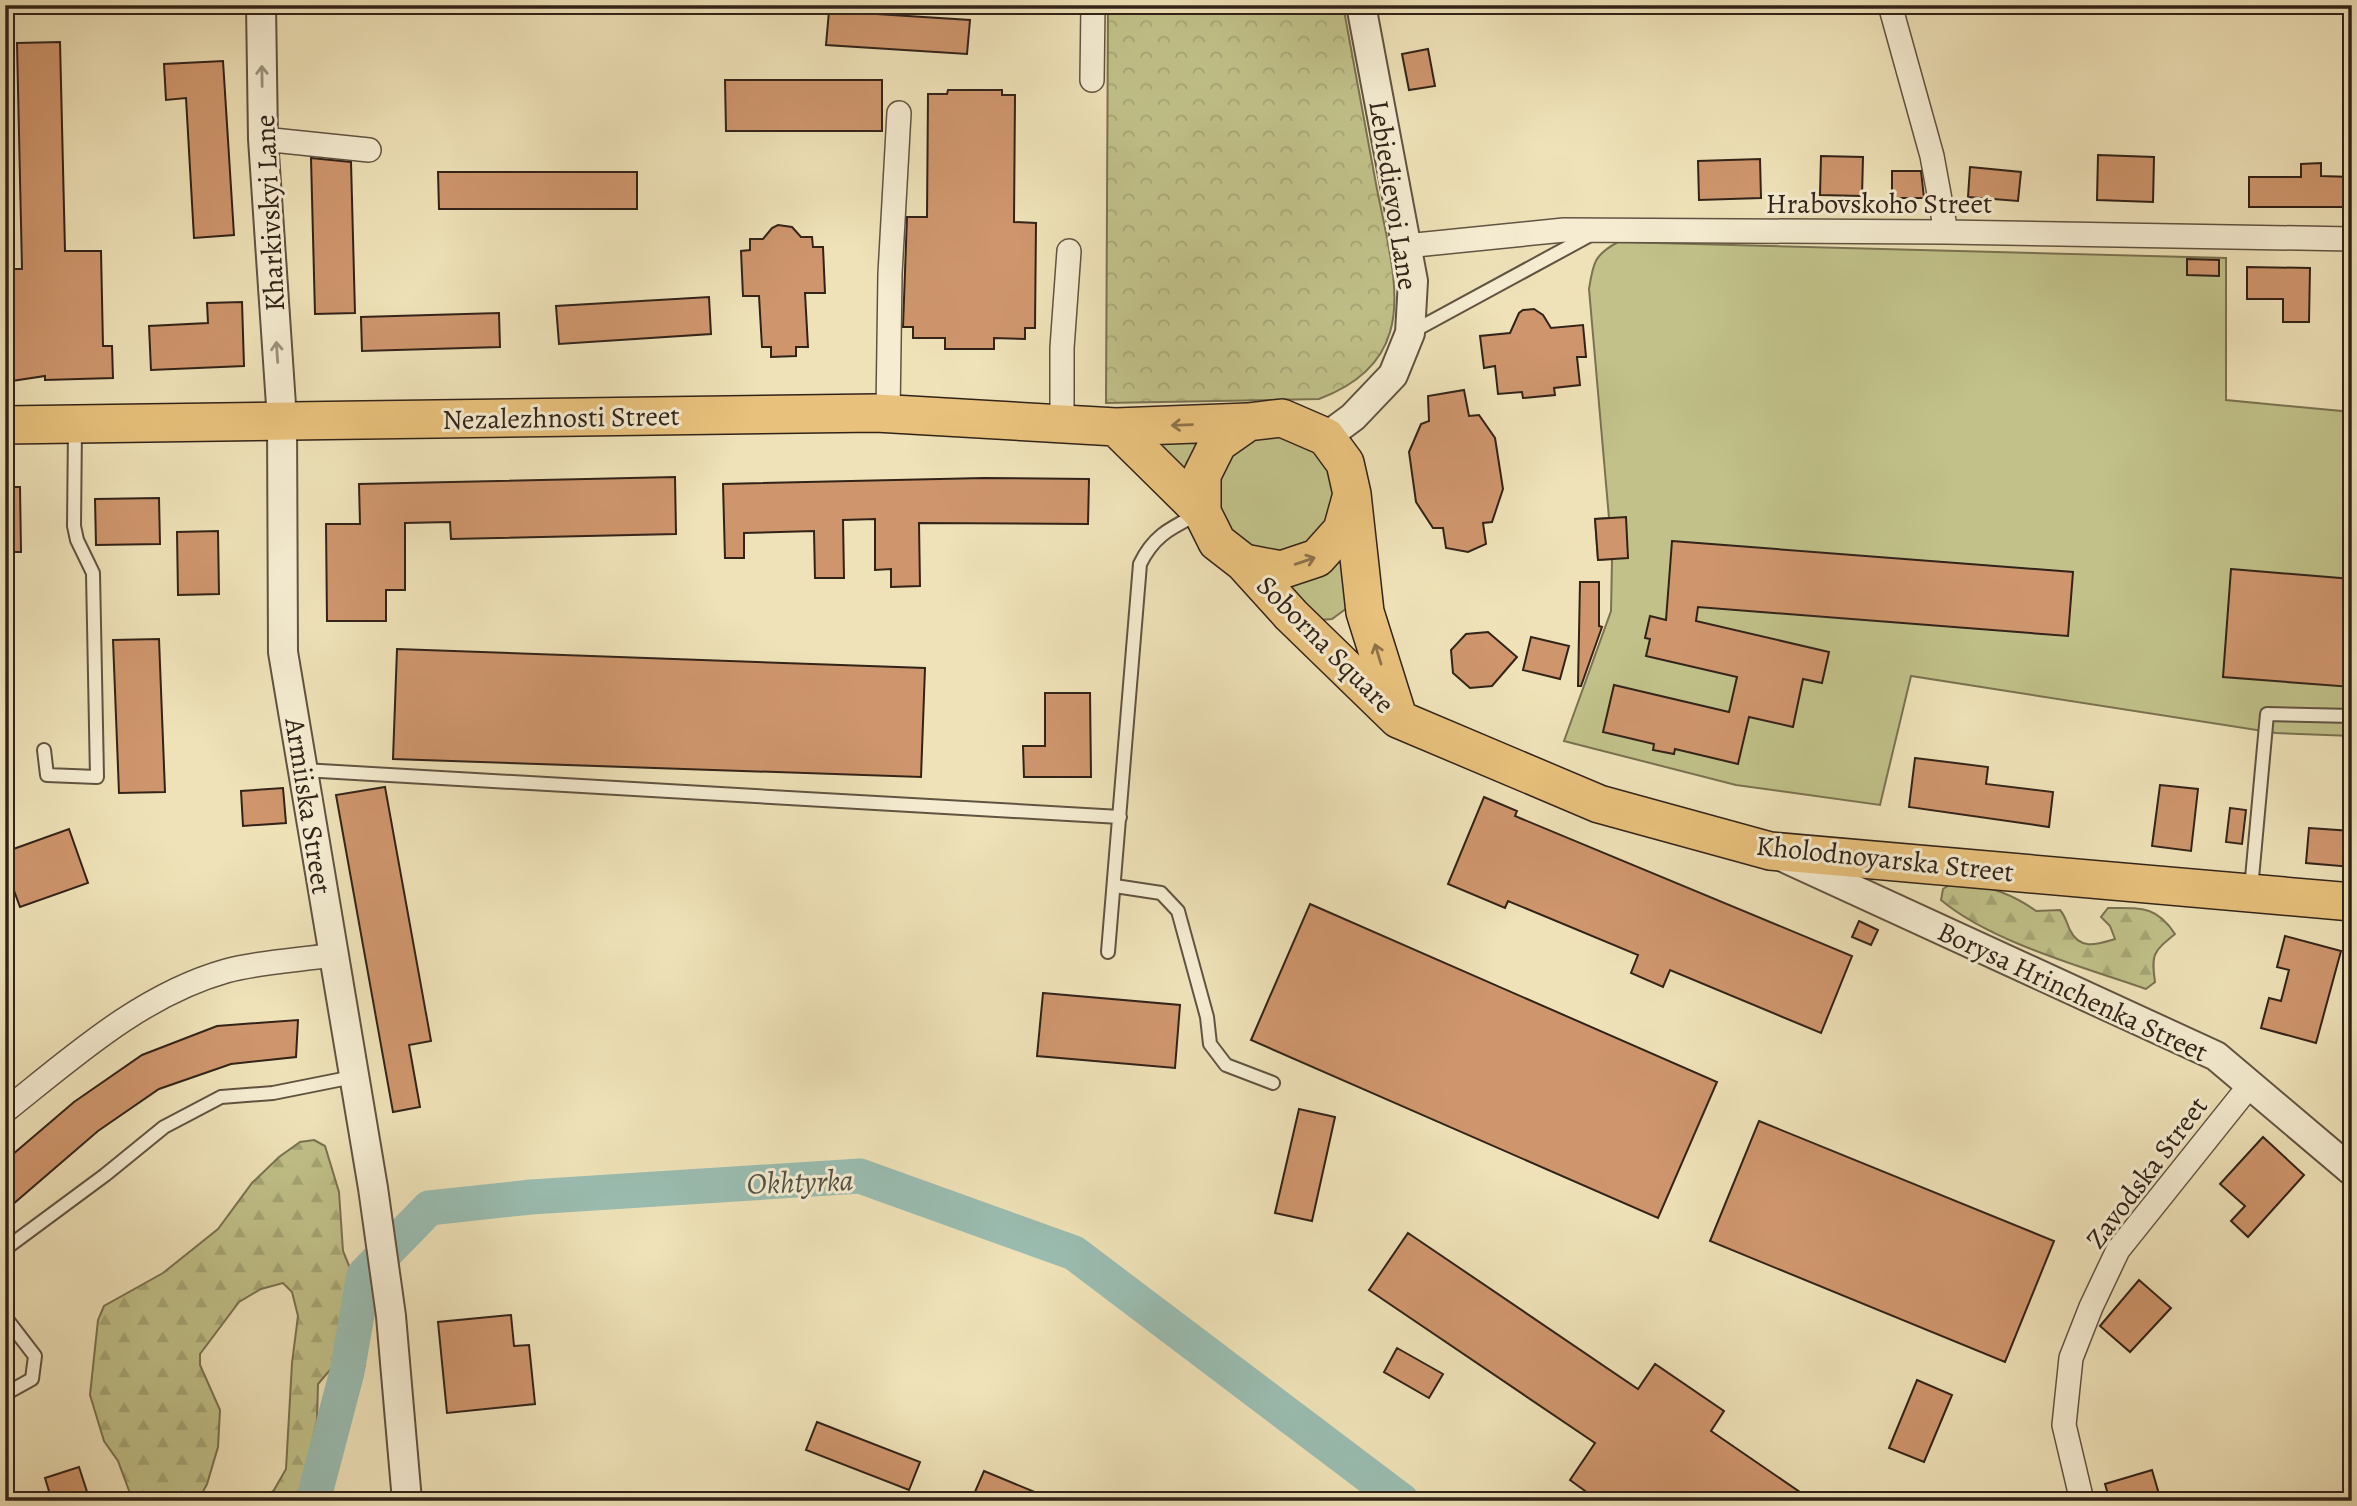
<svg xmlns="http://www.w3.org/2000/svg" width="2357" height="1506" viewBox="0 0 2357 1506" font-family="Alegreya,serif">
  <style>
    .grass { fill: #c1c189; stroke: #7a7251; stroke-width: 2 }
    .forest { fill: url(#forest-firs); stroke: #7a7251; stroke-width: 2 }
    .park { fill: url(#park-crowns); stroke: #7a7251; stroke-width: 2 }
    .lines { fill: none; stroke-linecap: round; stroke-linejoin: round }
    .river { stroke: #9abdb1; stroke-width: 35 }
    .building { fill: #cf966d; stroke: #322319; stroke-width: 2 }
    .service-casing { stroke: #615341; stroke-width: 16 }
    .minor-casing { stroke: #615341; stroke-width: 26 }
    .tertiary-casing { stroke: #615341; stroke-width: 32 }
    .primary-casing { stroke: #322319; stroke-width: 40 }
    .service { stroke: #f5ecd1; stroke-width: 12 }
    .minor { stroke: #f5ecd1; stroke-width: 23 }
    .tertiary { stroke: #f5ecd1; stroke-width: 28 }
    .primary { stroke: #e8c17c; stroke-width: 37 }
    .oneway { stroke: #9d927e }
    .oneway2 { stroke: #8d724a }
    .labels { text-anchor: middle; stroke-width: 6; stroke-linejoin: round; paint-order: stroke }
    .street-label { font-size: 28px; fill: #322319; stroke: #f5ecd1 }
    .water-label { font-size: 30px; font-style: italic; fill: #515147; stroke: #f5ecd1 }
  </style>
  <defs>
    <pattern id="forest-firs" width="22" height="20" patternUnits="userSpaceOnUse" patternTransform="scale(1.75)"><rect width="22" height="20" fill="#c1c189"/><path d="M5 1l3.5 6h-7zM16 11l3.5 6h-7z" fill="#a6a676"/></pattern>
    <pattern id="park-crowns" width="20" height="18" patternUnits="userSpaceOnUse" patternTransform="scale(1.75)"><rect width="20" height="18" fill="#c1c189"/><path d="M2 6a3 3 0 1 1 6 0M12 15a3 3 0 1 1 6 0" fill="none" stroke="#a6a676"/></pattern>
  </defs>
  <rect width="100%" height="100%" fill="#efe2b8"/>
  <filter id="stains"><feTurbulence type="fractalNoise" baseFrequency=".00286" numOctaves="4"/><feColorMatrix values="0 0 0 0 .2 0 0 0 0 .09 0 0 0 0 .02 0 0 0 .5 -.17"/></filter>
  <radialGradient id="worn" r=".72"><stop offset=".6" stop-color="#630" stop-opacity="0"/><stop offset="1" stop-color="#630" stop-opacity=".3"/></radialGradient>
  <path class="grass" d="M1618 242 2226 258V400L2352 412V736L2276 733 1911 676 1880 805 1736 785 1564 741 1611 611 1612 559 1598 560 1595 519 1609 518 1589 289C1593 263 1594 255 1618 242Z
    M1147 433H1212L1187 462 1182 479Z
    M1261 433 1302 438 1331 468 1335 489 1323 529 1310 542 1274 553 1255 550 1238 541 1217 510V472L1226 455Z
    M1344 554 1347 608 1332 619 1320 620 1277 578Z"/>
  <path class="forest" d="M1963 881C1991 888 2013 894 2036 911L2060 910C2066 917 2066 922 2070 930 2080 951 2098 944 2115 939L2110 926 2101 917 2108 908C2140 908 2156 905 2175 934 2153 952 2151 954 2155 982L2146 989C2083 967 1991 942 1941 900L1943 889 1952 883Z
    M314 1140 325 1146 339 1192 343 1251 365 1305V1366L336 1363 318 1384 317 1420 299 1501H261L274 1490 286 1469 292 1363 298 1316 292 1292 283 1283 261 1289 239 1302 200 1354V1365L220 1410 218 1447 207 1484 198 1501H130L131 1496 118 1461 104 1441 90 1395 98 1320 104 1306 163 1273 218 1229 252 1183 279 1157 300 1142Z"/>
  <path class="park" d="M1108 5H1343C1354 65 1365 125 1376 184 1384 228 1403 290 1390 332 1380 367 1351 387 1319 399L1106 403Z"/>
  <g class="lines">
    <path class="river" d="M313 1501 347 1372 364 1275 429 1208 531 1197 860 1176 1074 1253 1402 1501"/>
  </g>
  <path class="building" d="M829 11 970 20 967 54 826 45Z
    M60 42 65 251H101L103 346H112L113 378 45 380V376L5 382V269H22L17 43Z
    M1428 49 1435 86 1409 90 1402 54Z
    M223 61 234 235 194 238 186 98 166 100 164 64Z
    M725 80H882V131H726Z
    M948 90H1002V95H1015L1014 222 1036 223 1035 328H1025V339L994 338V349H945V338H913V327H903L907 217H927L928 94H947Z
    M2098 155 2154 157 2153 202 2097 200Z
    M1821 156 1863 157 1862 196 1820 195Z
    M311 158 351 162 355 313 315 314Z
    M1760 159 1761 198 1699 200 1698 161Z
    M2321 163V176L2352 177V207H2249V177H2301V164Z
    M1970 167 2021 172 2018 201 1968 197Z
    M1892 171H1921L1924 198H1892Z
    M438 172H637V209H439Z
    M778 225 792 227 801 237H812L813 247H823L825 293H805L808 347H796V356L771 357V347H762L759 296H743L741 251 750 250V239H763L772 228Z
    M2187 259 2219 260V276L2187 275Z
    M2247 267 2310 268 2309 322H2283V299H2247Z
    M709 297 711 334 559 344 556 306Z
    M242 302 244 366 151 370 149 326 208 323 207 303Z
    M1534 309 1543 315 1551 328 1583 325 1586 357H1577L1580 385 1554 388 1555 395 1523 398 1522 392 1498 394 1495 366 1484 368 1480 336 1510 333 1519 313 1523 310Z
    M499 313 500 347 362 351 361 317Z
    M1464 390 1469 416 1479 415 1495 438 1503 489 1492 522 1483 523 1486 544 1468 552 1446 548 1443 528H1433L1416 502 1409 452 1421 424 1429 421 1428 396Z
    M675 477 676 534 451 539 450 522 405 523V590H386V621H327L326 524H360L359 484Z
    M984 478 1089 479 1088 524 919 523 920 586 891 587V569L875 570V519L843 520 844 578H815L814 531 744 533V558H725L723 484Z
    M5 487H20L21 552H5Z
    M159 498 160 544 96 545 95 499Z
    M1626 517 1628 558 1598 560 1595 519Z
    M218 531 219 594 178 595 177 532Z
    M1672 541 2073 572 2068 636 1698 607 1696 621 1829 652 1822 683 1803 679 1793 727 1749 717 1738 764 1675 749 1674 754 1653 750 1654 744 1603 732 1614 685 1729 712 1737 677 1646 656 1650 639 1645 638 1650 616 1666 620Z
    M2231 569 2352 579V687L2223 677Z
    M1580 582H1599V626L1602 627 1581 686H1578Z
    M1488 632 1517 657 1492 686 1470 688 1453 673 1451 650 1466 634Z
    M1531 637 1569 646 1560 679 1523 670Z
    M159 639 165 792 119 793 113 640Z
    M397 649 925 668 921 777 393 759Z
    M1045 693H1090L1091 777H1024L1023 746H1045Z
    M1915 758 1988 767 1986 784 2053 792 2049 827 1909 807Z
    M2160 785 2198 789 2191 851 2152 846Z
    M385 787 431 1041 409 1045 420 1107 393 1112 336 795Z
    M283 788 286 823 243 826 241 791Z
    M1484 797 1517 811 1515 816 1852 956 1821 1033 1670 970 1663 987 1631 973 1638 955 1508 901 1505 908 1448 884Z
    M2230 808 2246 810 2242 844 2226 842Z
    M2309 828 2352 831V867L2306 863Z
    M69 829 88 883 20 907 5 866V852Z
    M1310 904 1717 1082 1658 1218 1251 1040Z
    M1859 921 1878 930 1871 945 1852 937Z
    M2285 936 2341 951 2316 1043 2261 1028 2269 998 2281 1001 2289 970 2277 967Z
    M1043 993 1180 1005 1175 1068 1037 1056Z
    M298 1020 296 1057 231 1064 159 1089 98 1131 5 1211V1161L74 1102 142 1055 217 1026Z
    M1299 1109 1335 1117 1312 1221 1275 1213Z
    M1759 1121 2054 1241 2005 1362 1710 1241Z
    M2263 1137 2304 1175 2248 1237 2231 1221 2245 1206 2220 1184Z
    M1408 1233 1638 1389 1655 1364 1724 1411 1711 1431 1813 1501H1599L1570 1480 1595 1443 1369 1290Z
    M2139 1280 2171 1308 2130 1352 2100 1326Z
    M511 1315 514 1346 529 1345 535 1404 447 1413 438 1322Z
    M1397 1348 1443 1374 1429 1398 1384 1372Z
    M1917 1380 1952 1395 1924 1462 1889 1448Z
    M817 1422 920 1462 909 1490 806 1450Z
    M79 1467 90 1501H52L45 1478Z
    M2152 1470 2161 1501H2110L2105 1484Z
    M984 1471 1054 1500V1501H971Z"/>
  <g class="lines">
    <defs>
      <path id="service" d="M1410 333 1594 233
        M44 750 47 775 97 777 93 573 77 540 74 526 75 427
        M303 770 1120 817
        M1115 886 1161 893 1178 911 1207 1017 1210 1044 1226 1065 1273 1083
        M2251 889 2267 714 2352 716
        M1108 952 1140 564C1154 535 1171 528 1198 514
        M5 1249 105 1175 164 1127 221 1097 273 1093 353 1077
        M5 1317 35 1356 32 1379 5 1394"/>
      <path id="minor" d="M1890 5 1932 156 1946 232
        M1092 80 1093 5
        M263 139 369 150
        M1406 246 1564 230 1946 232 2352 239
        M888 413 890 274 899 113
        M1062 423V348L1069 251
        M5 1111C73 1057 141 995 226 971 258 962 300 960 333 955
        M2082 1501 2064 1425 2071 1358 2091 1307 2118 1250 2250 1085"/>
      <path id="tertiary" d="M261 5 263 139 282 420 283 652 373 1188 391 1316 407 1501
        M1326 437 1353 417 1393 375 1410 333 1413 281 1361 5
        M1785 858 2216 1056 2352 1171"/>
      <path id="primary" d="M5 425 876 413 1116 427 1248 422
        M1116 427 1202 512
        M1352 494 1342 530 1317 558 1281 570 1244 563 1217 542 1202 512V475L1218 443 1248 422 1282 418 1326 437 1345 463 1352 494 1365 612 1397 714
        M1244 563 1291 615 1398 719 1599 804 1770 851 2352 902"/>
    </defs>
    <use href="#service" class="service-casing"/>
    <use href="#minor" class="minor-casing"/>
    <use href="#tertiary" class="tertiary-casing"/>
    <use href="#primary" class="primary-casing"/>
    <use href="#service" class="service"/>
    <use href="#minor" class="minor"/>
    <use href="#tertiary" class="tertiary"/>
    <use href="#primary" class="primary"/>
  </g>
  <defs><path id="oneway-shaft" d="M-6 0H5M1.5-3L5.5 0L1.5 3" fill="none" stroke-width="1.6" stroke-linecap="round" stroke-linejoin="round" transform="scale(1.75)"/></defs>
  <g class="oneway">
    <use href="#oneway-shaft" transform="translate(262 76) rotate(-91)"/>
    <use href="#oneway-shaft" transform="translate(277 352) rotate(-94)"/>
  </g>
  <g class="oneway2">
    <use href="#oneway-shaft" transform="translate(1182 425) rotate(178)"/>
    <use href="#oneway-shaft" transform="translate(1305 561) rotate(-19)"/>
    <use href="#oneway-shaft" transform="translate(1378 654) rotate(-107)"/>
  </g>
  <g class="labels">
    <g class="street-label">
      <text transform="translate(1394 195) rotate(81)" y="10">Lebiedievoi Lane</text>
      <text x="1879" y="213">Hrabovskoho Street</text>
      <text transform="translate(269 213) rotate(-93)" y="10">Kharkivskyi Lane</text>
      <text transform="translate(561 417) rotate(-1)" y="10">Nezalezhnosti Street</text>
      <text transform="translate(1326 644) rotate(45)" y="10">Soborna Square</text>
      <text transform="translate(309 806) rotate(81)" y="10">Armiiska Street</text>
      <text transform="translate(1885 858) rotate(6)" y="10">Kholodnoyarska Street</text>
      <text transform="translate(2073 991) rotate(25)" y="10">Borysa Hrinchenka Street</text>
      <text transform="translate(2146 1172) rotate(-53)" y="10">Zavodska Street</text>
    </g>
    <g class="water-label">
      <text transform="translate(800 1182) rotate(-2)" y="10">Okhtyrka</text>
    </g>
  </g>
  <rect width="2357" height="1506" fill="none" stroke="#efe2b8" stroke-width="28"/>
  <rect x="7" y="7" width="2343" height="1492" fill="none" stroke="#322319" stroke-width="3.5"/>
  <rect x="14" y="14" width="2329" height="1478" fill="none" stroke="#322319" stroke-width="2"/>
  <rect width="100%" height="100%" filter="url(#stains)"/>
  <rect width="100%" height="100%" fill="url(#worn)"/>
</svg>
